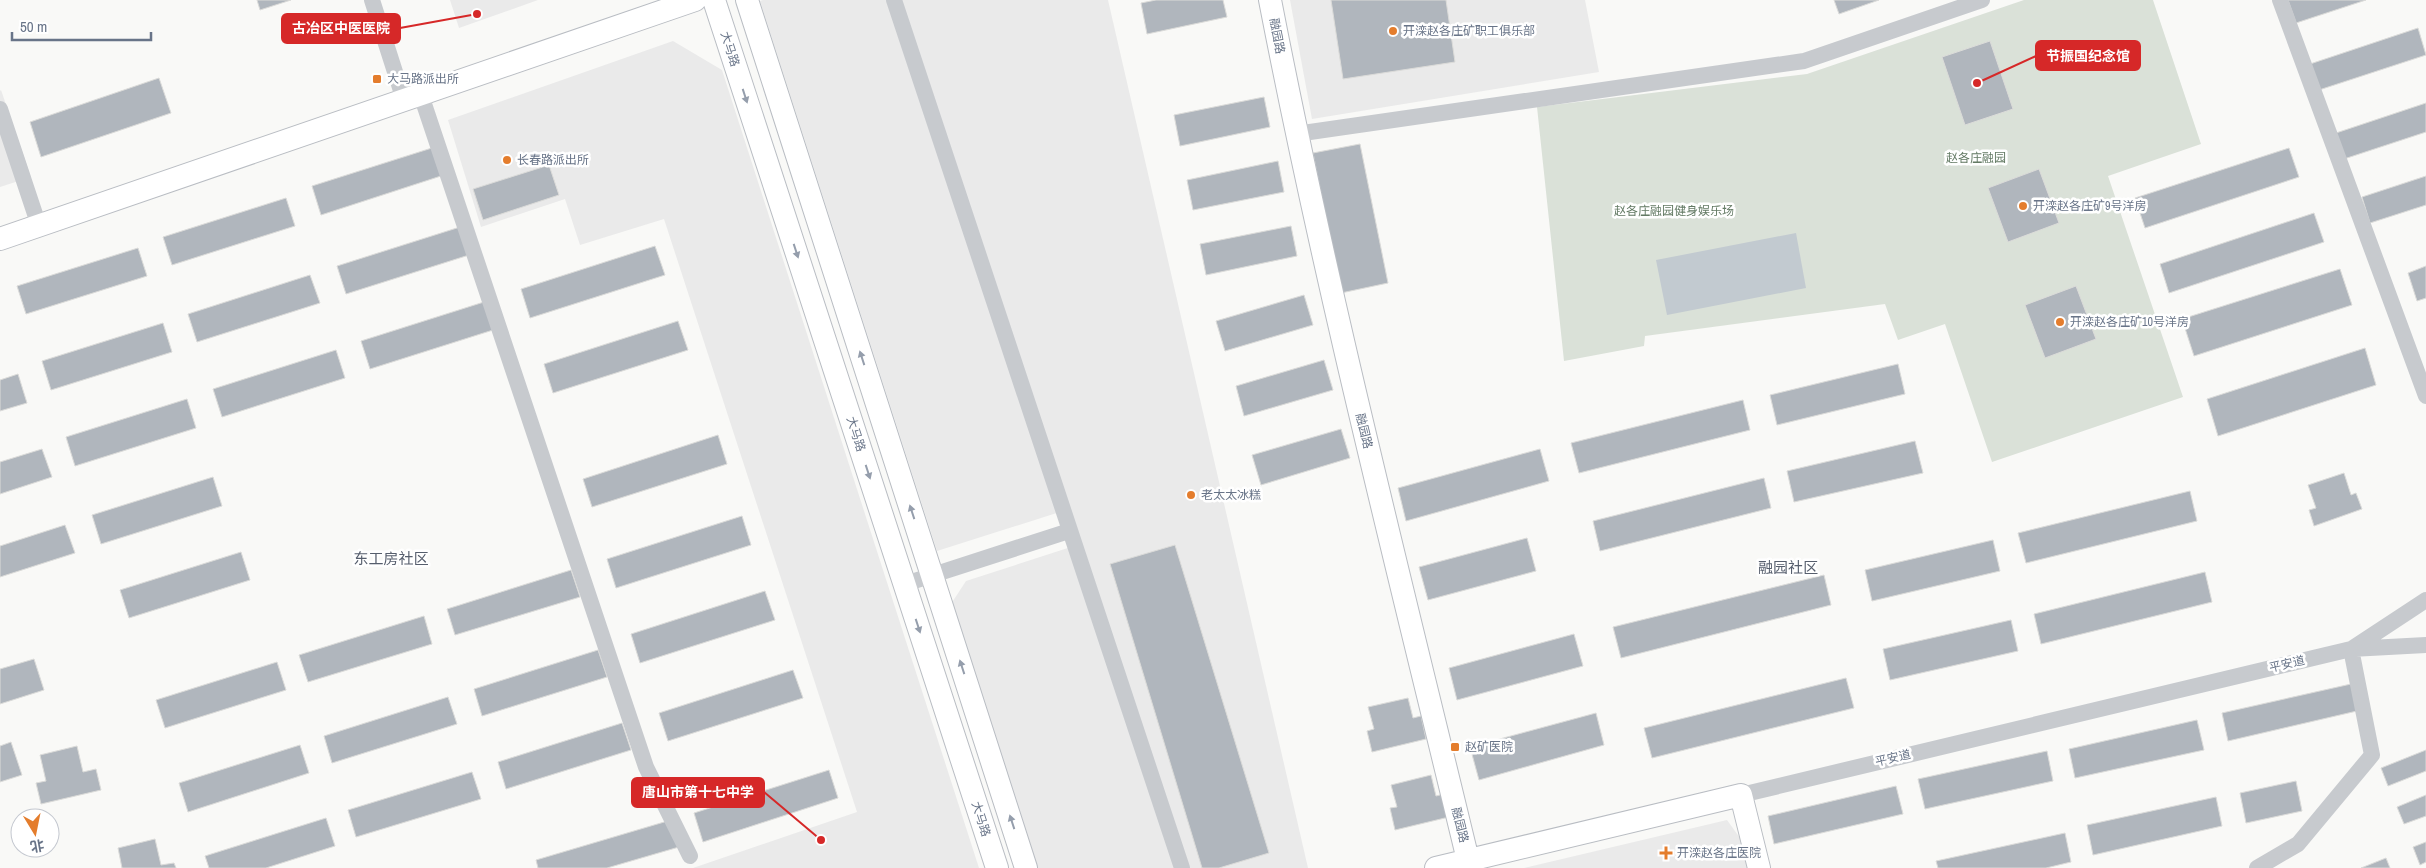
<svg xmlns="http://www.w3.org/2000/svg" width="2426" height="868" viewBox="0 0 2426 868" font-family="'Archivo Narrow','Noto Sans SC',sans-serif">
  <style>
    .built { fill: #eaeaea }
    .green { fill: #dae1d8 }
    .water { fill: #c2cad0 }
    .building { fill: #b0b6bd; stroke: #dbdbd9 }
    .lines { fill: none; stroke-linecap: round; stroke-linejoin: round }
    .secondary-casing { stroke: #b9bdc3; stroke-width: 24 }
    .street { stroke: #c7cace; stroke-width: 16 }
    .secondary { stroke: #fff; stroke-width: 22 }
    .oneway { fill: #959eac }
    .poi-dot { fill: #e47d2d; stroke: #fff; stroke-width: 2 }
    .labels { text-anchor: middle; stroke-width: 5; stroke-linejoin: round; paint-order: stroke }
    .poi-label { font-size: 12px; fill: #687488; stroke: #fff; text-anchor: start }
    .street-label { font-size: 12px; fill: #687488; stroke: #fff }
    .park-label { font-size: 12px; fill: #637a64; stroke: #fff }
    .quarter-label { font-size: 15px; fill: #565e6d; stroke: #fff }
    .leader { fill: none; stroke: #d62828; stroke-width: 2 }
    .callout-dot { fill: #d62828; stroke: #fff; stroke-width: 2 }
    .callout { fill: #d62828; stroke: #d62828; stroke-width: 2 }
    .callout-label { font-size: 14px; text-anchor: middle; font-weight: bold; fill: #fff }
  </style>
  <rect width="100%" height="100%" fill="#f9f9f7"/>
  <path class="built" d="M450 0H538L459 28Z
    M763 0H1108L1308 868H1037L951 604 966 581 1074 546 1063 511 937 551 760 1Z
    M1290 0H1585L1599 72 1312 119Z
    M673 41 722 70 979 868H693L857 812 664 219 580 245 565 199 481 227 448 120Z
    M1 90 31 177 0 187V91Z
    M1727 820 1740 838 1747 868H1524Z"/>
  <path class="green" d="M2024 0H2153L2201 144 2108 176 2183 397 1992 462 1945 324 1898 340 1885 304 1645 336 1644 346 1564 361 1537 107 1807 74Z"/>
  <path class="water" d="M1796 233 1806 288 1667 315 1656 260Z"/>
  <path class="building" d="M257 0H291L260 10Z
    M1156 0H1223L1227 17 1147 34 1141 3Z
    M1331 0H1446L1455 62 1343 79Z
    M1834 0H1879L1839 14Z
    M2288 0H2366L2296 23Z
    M2418 28 2426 55 2319 90 2310 64Z
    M1990 41 2013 109 1965 125 1942 57Z
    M159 78 171 113 41 157 30 122Z
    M1264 97 1270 127 1180 146 1174 115Z
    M2426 103V132L2344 159 2336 133Z
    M1360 144 1388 283 1341 293 1313 153Z
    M435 147 444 175 321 215 312 186Z
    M2289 148 2299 177 2145 228 2135 198Z
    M1278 161 1284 192 1193 210 1187 180Z
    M549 165 559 195 483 220 473 189Z
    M2039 169 2059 223 2008 242 1988 188Z
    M2426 176V205L2370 223 2362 197Z
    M286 198 295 226 172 265 163 237Z
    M2314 213 2324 242 2169 293 2160 264Z
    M1291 226 1297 256 1206 275 1200 244Z
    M460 227 469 255 346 294 337 266Z
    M655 246 665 275 530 318 521 289Z
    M138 248 147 276 26 314 17 286Z
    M2426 266V298L2417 301 2408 273Z
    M2340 269 2352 305 2194 356 2182 319Z
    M310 275 320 303 197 342 188 314Z
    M2076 286 2096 339 2045 358 2025 305Z
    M1304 295 1313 325 1225 351 1216 321Z
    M484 302 493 330 370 369 361 341Z
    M678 321 688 350 553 393 544 364Z
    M163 323 172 352 51 390 42 361Z
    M2365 348 2376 385 2218 436 2207 399Z
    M336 350 345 378 222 417 213 389Z
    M1324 360 1333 390 1244 416 1236 386Z
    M1898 364 1905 394 1777 425 1770 395Z
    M18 374 27 403 0 411V380Z
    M187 399 196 428 75 466 66 437Z
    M1743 400 1750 430 1579 473 1571 443Z
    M1341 429 1350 458 1261 485 1252 455Z
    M718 435 727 464 592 507 583 479Z
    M1915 441 1923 473 1794 502 1787 471Z
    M42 449 52 477 0 494V462Z
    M1540 449 1549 481 1406 521 1398 488Z
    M2344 473 2351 495 2356 493 2362 509 2314 526 2309 510 2316 508 2308 485Z
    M213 477 222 506 101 544 92 515Z
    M1764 478 1771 508 1600 551 1593 521Z
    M2190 491 2197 521 2026 563 2018 533Z
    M742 516 751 545 616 588 607 559Z
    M65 525 75 553 0 577V546Z
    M1527 538 1536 571 1428 600 1419 567Z
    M1993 540 2000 571 1872 601 1865 570Z
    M1175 545 1269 853 1219 868H1202L1110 564Z
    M241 552 250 580 129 618 120 590Z
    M571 570 580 597 455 635 447 609Z
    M2205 572 2212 602 2041 644 2034 614Z
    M1824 575 1831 605 1621 658 1613 627Z
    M765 591 775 620 640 663 631 634Z
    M424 616 432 644 308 682 299 655Z
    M2011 620 2018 651 1890 680 1883 649Z
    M1574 634 1583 666 1457 700 1449 668Z
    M598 650 607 677 482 716 474 689Z
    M34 659 44 690 0 704V669Z
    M277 662 286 690 165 728 156 700Z
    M793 670 803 698 668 741 659 713Z
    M1846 678 1854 708 1652 758 1644 728Z
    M2351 684 2357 711 2228 741 2222 713Z
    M448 697 457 724 332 763 324 736Z
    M1408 698 1413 718 1421 716 1426 739 1372 752 1367 731 1374 729 1368 707Z
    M1596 713 1604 745 1479 780 1470 747Z
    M2197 720 2204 750 2075 778 2069 749Z
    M622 723 631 750 506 789 498 762Z
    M11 742 22 775 0 782V746Z
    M300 745 309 773 188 812 179 783Z
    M77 746 83 772 96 769 101 790 41 804 36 783 46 781 40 755Z
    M2426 750V771L2388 786 2381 768Z
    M2047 751 2053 781 1925 809 1918 779Z
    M829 770 838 798 703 842 694 813Z
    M472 772 481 799 356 837 348 810Z
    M1431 775 1436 796 1444 794 1449 817 1395 830 1390 808 1397 807 1391 785Z
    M2296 781 2302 811 2246 823 2240 793Z
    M1896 786 1903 814 1774 844 1768 816Z
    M2426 795V816L2404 824 2397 807Z
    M2216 797 2222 826 2093 855 2087 825Z
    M326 818 335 846 266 868H209L205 856Z
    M671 820 679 847 607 868H538L536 860Z
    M2065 833 2071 862 2046 868H1938L1936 861Z
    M155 839 161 865 174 863 176 868H122L118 848Z
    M2426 842V862L2420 865 2413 847Z
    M2386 858 2390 868H2361Z"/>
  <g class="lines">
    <defs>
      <path id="secondary" d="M714 0 997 868
        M747 0 1026 868
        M1270 0C1326 289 1399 574 1468 860
        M0 239 695 0
        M1436 868 1741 795 1759 868"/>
    </defs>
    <use href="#secondary" class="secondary-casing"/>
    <path class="street" d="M372 0 404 100
      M894 0 1182 868
      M2280 0 2426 396
      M421 95 646 767 690 856
      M0 109 39 226
      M1296 134 1804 61 1982 0
      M905 584 1069 531
      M2353 648 2426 600
      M1741 795 2351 649 2426 645
      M2257 868 2298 844 2372 755 2351 649"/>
    <use href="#secondary" class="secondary"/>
  </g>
  <defs><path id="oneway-solid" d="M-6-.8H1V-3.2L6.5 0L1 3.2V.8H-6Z" transform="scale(1.25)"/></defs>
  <g class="oneway">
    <use href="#oneway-solid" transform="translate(745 96) rotate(72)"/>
    <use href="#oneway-solid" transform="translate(796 251) rotate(72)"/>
    <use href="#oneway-solid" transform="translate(862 358) rotate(-108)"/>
    <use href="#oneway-solid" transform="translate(868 472) rotate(72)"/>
    <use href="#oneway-solid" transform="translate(912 512) rotate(-108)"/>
    <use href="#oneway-solid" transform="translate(918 626) rotate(72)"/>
    <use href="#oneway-solid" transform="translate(962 667) rotate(-108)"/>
    <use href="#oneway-solid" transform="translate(1012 822) rotate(-108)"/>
  </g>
  <g class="poi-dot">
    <circle cx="1393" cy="31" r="5"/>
    <rect x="372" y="74" width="10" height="10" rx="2.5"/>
    <circle cx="507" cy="160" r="5"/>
    <circle cx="2023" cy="206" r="5"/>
    <circle cx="2060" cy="322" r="5"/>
    <circle cx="1191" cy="495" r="5"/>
    <rect x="1450" y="742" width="10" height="10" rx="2.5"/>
    <path d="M1663.5 845.5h5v5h5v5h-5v5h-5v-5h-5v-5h5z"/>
  </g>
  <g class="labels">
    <g class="poi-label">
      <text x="1403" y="35">开滦赵各庄矿职工俱乐部</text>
      <text x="387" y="83">大马路派出所</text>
      <text x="517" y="164">长春路派出所</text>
      <text x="2033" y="210">开滦赵各庄矿9号洋房</text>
      <text x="2070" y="326">开滦赵各庄矿10号洋房</text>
      <text x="1201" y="499">老太太冰糕</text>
      <text x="1465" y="751">赵矿医院</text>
      <text x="1677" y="857">开滦赵各庄医院</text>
    </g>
    <g class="street-label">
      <text transform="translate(1277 36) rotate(79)" y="4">融园路</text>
      <text transform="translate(730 49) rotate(72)" y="4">大马路</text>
      <text transform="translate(1364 431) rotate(76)" y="4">融园路</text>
      <text transform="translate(856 434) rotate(72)" y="4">大马路</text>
      <text transform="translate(2287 664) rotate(-13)" y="4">平安道</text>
      <text transform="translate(1893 758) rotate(-13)" y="4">平安道</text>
      <text transform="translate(981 819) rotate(72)" y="4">大马路</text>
      <text transform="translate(1460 825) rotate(76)" y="4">融园路</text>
    </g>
    <g class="park-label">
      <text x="1976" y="162">赵各庄融园</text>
      <text x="1674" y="215">赵各庄融园健身娱乐场</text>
    </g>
    <g class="quarter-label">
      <text x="391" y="564">东工房社区</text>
      <text x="1788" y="573">融园社区</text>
    </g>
  </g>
  <path class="leader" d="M477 14L400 28M1977 83L2036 56M821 840L764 792"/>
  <g class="callout-dot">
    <circle cx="477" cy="14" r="5"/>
    <circle cx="1977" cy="83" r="5"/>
    <circle cx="821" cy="840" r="5"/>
  </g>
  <g class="callout">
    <rect x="282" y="14" width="118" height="29" rx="5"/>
    <rect x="2036" y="41" width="104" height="29" rx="5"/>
    <rect x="632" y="778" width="132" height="29" rx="5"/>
  </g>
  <g class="callout-label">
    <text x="341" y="33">古冶区中医医院</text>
    <text x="2088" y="61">节振国纪念馆</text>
    <text x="698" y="797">唐山市第十七中学</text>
  </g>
  <g transform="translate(35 833) rotate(170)"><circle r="24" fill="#ffffff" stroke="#c3c7cf"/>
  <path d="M0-4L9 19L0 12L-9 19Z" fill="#e47d2d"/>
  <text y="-8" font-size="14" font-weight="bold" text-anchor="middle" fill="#687488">北</text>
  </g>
  <path d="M12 32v8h139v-8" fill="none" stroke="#687488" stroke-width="2.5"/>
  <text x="20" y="32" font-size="15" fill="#687488" stroke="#ffffff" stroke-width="4" paint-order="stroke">50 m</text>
</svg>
